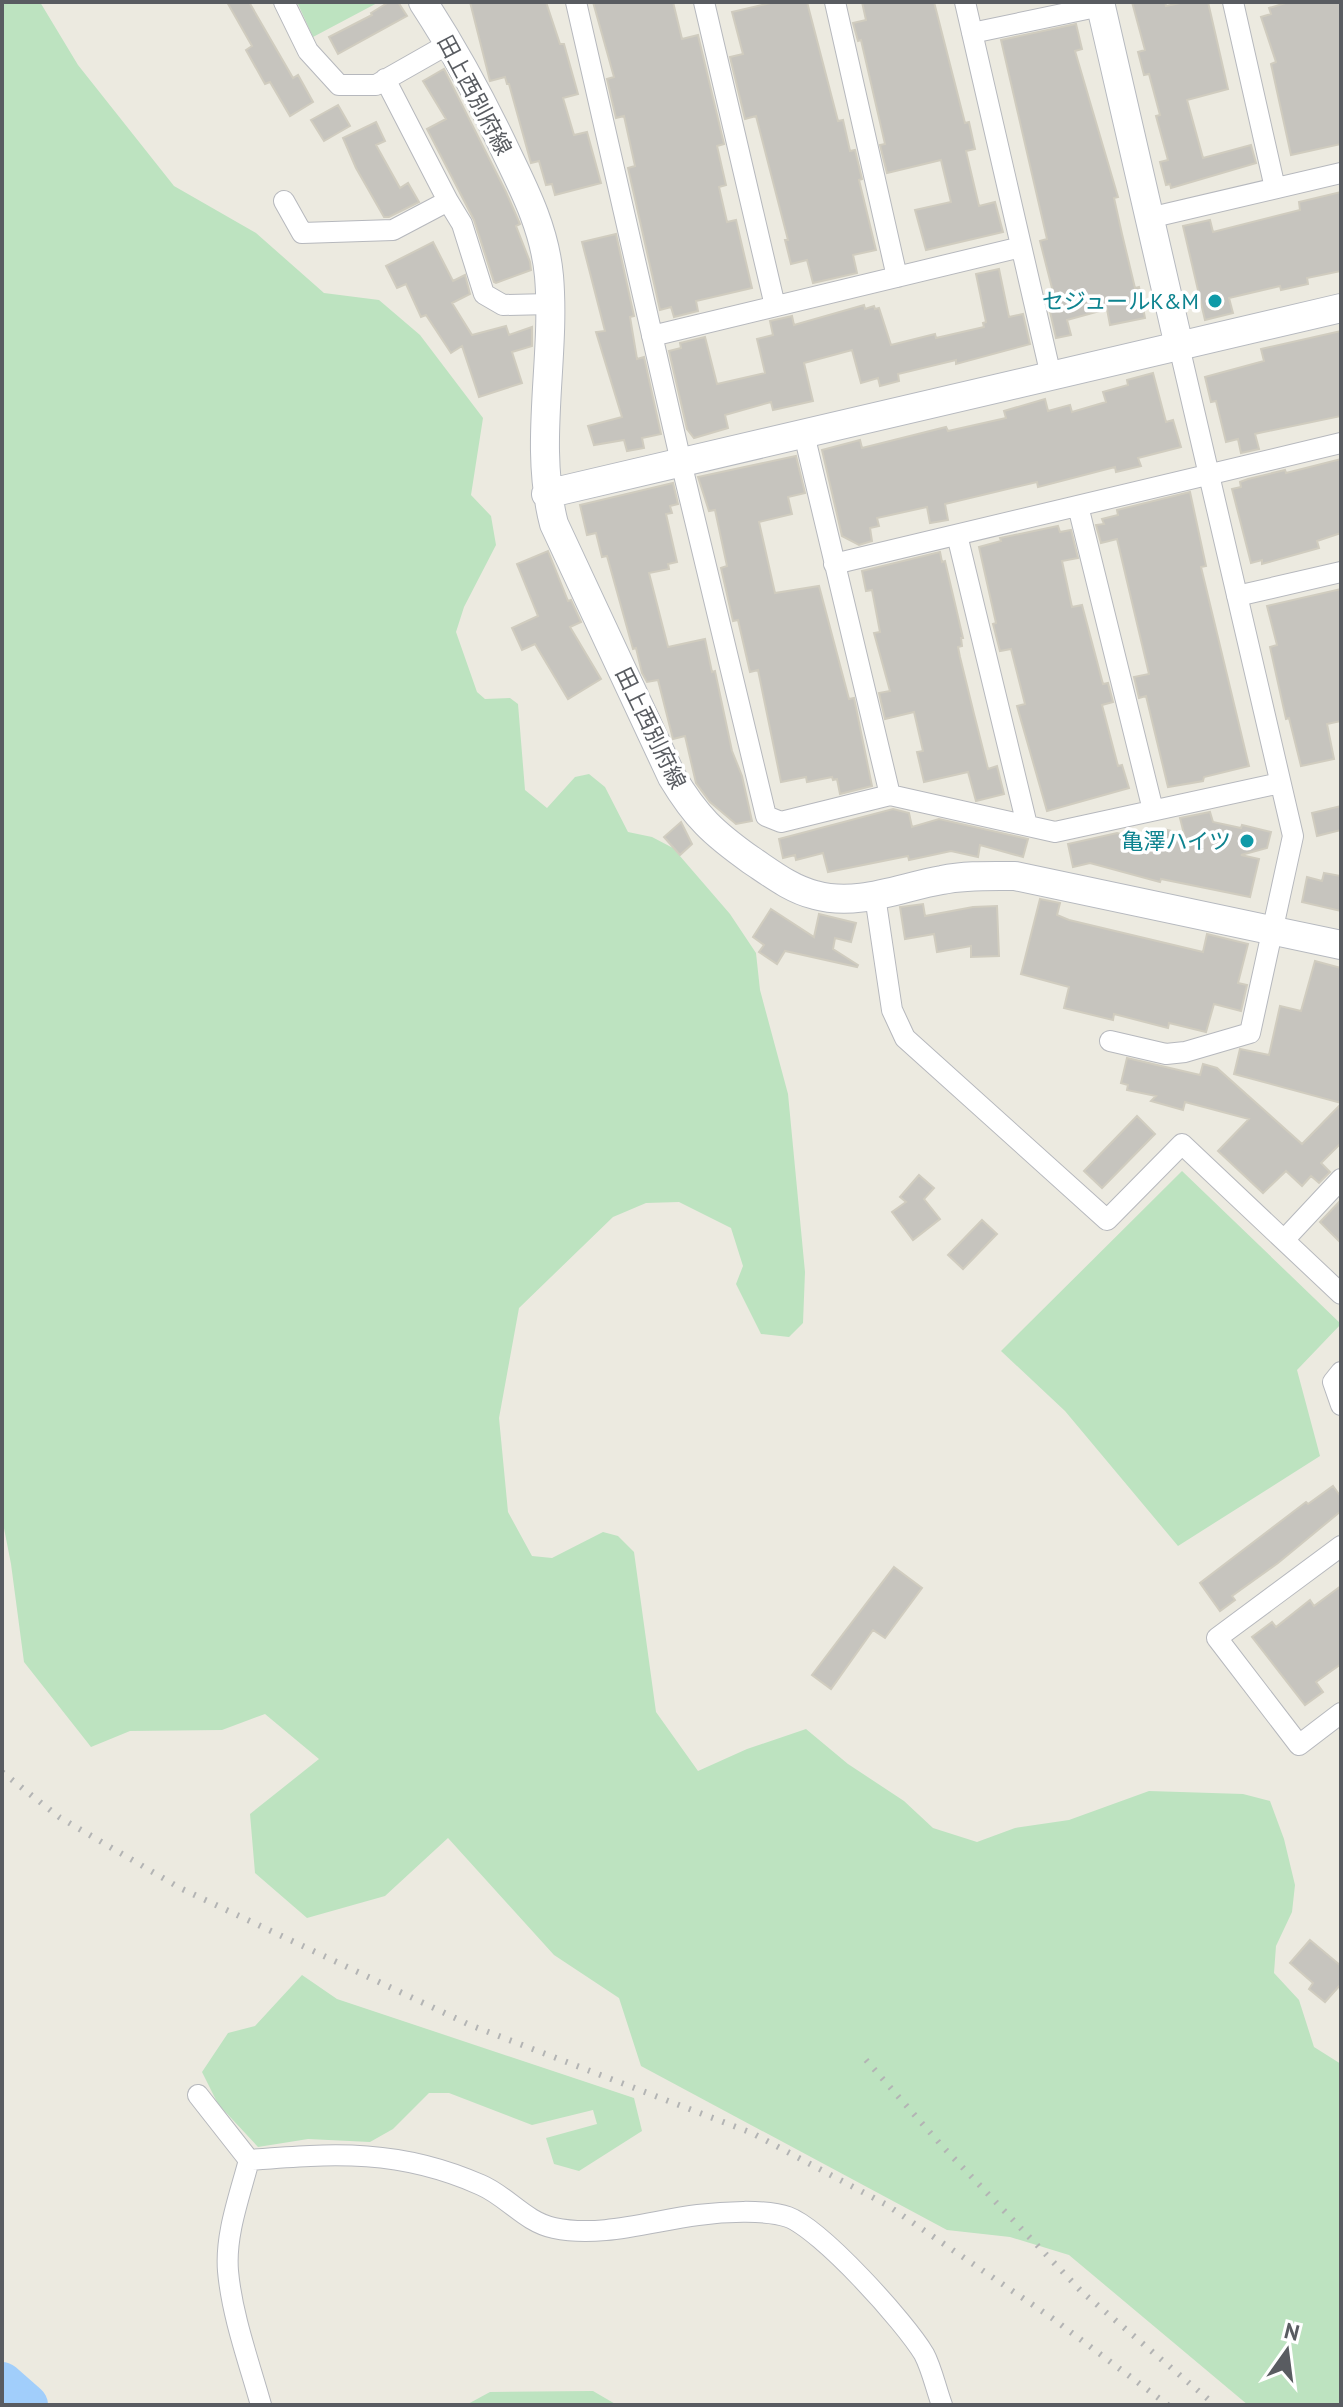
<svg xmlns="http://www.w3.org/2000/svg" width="1343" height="2407" viewBox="0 0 1343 2407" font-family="'PT Sans','Noto Sans JP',sans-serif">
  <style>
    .green { fill: #bde3c0 }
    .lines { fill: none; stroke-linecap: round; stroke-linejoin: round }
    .river { stroke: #a1cefb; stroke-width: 42 }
    .building { fill: #c6c4be; stroke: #d0ccbf; stroke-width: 2 }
    .street-casing { stroke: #b6b8bd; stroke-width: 22 }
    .secondary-casing { stroke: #b6b9bf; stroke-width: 30 }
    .street { stroke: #fff; stroke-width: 20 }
    .secondary { stroke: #fff; stroke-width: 28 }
    .rail { stroke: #b3b4b4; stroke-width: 6; stroke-dasharray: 2 10; stroke-linecap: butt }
    .culture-dot { fill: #0f9aa8; stroke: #fff; stroke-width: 3 }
    .labels { text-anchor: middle; stroke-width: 7; stroke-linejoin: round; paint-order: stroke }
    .street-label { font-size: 22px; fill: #595c61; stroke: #fff }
    .culture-label { font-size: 22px; fill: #0d838f; stroke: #fff; text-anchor: end }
  </style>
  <rect width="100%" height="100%" fill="#eceae0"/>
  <path class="green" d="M2 2H40L78 65 174 186 256 233 324 293 379 300 420 335 483 418 471 495 491 516 496 545 464 607 456 632 477 692 485 699 510 698 518 704 525 790 547 808 575 777 589 774 605 787 628 832 652 837 673 848 730 914 756 953 760 990 788 1094 805 1272 803 1323 789 1337 761 1334 736 1284 743 1266 731 1228 679 1202 646 1203 613 1217 519 1308 499 1418 508 1512 532 1556 552 1558 603 1532 618 1536 634 1552 656 1712 698 1771 747 1749 806 1729 848 1764 904 1801 933 1828 977 1842 1015 1828 1069 1820 1149 1791 1243 1794 1270 1801 1284 1839 1295 1885 1292 1912 1276 1946 1274 1973 1299 2000 1314 2047 1341 2064V2405H1248L1069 2255 1010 2237 947 2230 641 2066 619 1998 554 1955 448 1838 385 1896 307 1918 255 1873 250 1814 319 1759 265 1714 222 1730 130 1731 91 1747 24 1662 11 1564 2 1518Z
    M297 2H379L313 37Z
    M1182 1171 1341 1324 1297 1370 1320 1456 1178 1546 1065 1411 1001 1351Z
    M302 1975 337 1999 634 2098 642 2131 579 2171 554 2164 546 2138 597 2124 593 2110 532 2125 449 2093H429L393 2129 370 2142 308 2139 258 2147 218 2104 202 2072 228 2033 255 2026Z
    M593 2391 617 2405H466L490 2392Z"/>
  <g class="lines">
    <path class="river" d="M2 2383 27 2405"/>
  </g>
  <path class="building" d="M227 2H249L293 78 298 75 313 102 290 116 270 82 265 84 246 50 252 46Z
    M389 2H398L407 16 338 54 329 37 372 15 371 13Z
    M470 2H546L560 44H564L578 94 563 98 574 135 587 132 601 183 555 195 552 184 546 185 539 161 531 163 509 84H507L505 77 490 81Z
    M593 2H673L682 39 698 35 724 144 717 146 726 185 719 187 727 222 736 220 752 288 696 301 698 311 674 317 671 307 660 310 628 168 635 166 624 116 616 118 607 79 614 77Z
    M775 2H807L838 121 843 120 850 151 855 150 862 179 859 180 876 250 853 255 857 273 813 283 807 260 791 264 785 240H788L756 116 745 119 730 57 743 54 732 12Z
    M862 2H934L965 123 969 122 975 149 966 151 979 206 995 202 1003 232 926 250 915 210 951 202 941 160 887 173 880 145 885 144 861 40 858 41 853 23 866 20Z
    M1132 2H1165L1166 6 1185 2H1208L1228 89 1187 100 1203 158 1251 145 1256 163 1171 188 1170 184 1166 185 1160 162 1168 160 1156 116 1160 115 1149 74 1144 75 1138 52 1145 50Z
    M1289 2H1341V144L1291 155 1271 64 1276 62 1261 17 1271 14 1269 8Z
    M1076 24 1082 49 1075 51 1118 197 1114 198 1122 234 1135 288 1139 287 1145 318 1110 325 1107 309 1067 320 1071 335 1056 338 1046 294 1053 292 1040 241 1047 239 1001 40Z
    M444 69 506 192 520 224 516 226 530 262 531 270 496 283 494 282 474 220 427 129 446 119 423 81Z
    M338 105 350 126 324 141 311 120Z
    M376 122 385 141 376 145 400 188 408 183 419 202 389 217H384L356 168 343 138Z
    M1341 192V271L1307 278 1308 284 1281 290 1280 286 1229 298 1233 313 1205 320 1183 226 1210 220 1213 232 1300 210 1299 202Z
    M616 234 634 316 630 317 637 359 644 357 661 434 642 438 644 448 627 451 624 440 594 445 588 426 622 417 596 332 605 331 582 242Z
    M433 242 453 281 465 275 470 294 452 303 472 335 506 326 509 335 532 327V346L512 352 522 383 479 397 462 346 451 353 426 315 421 317 406 284 397 288 386 266Z
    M999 269 1009 317 1023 314 1030 344 956 364V360L898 374 899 381 880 386 878 378 861 383 852 350 804 363 813 401 773 410 771 402 725 415 728 428 694 438 687 429 669 351 681 348 680 343 705 337 717 384 765 373 757 339 773 335 770 321 792 316 794 325 864 305 865 309 874 306 875 309 879 308 891 345 935 334 936 338 984 327 983 323 986 322 976 274Z
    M1341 331V416L1259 433 1255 434 1259 449 1241 453 1238 439 1226 442 1216 401 1211 402 1205 377 1264 361 1261 349Z
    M1153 373 1166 422 1173 420 1181 447 1138 458 1141 466 1116 472 1115 467 1038 487 1037 482 945 504 948 520 930 523 927 507 877 518 879 526 870 528 872 541 859 545 842 536 822 450 860 440 862 448 946 427 948 431 1006 418 1004 411 1045 399 1048 411 1070 405 1072 412 1106 402 1103 392 1128 385 1127 380Z
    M796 456 805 493 788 497 792 514 759 522 775 593 819 586 849 699 854 698 872 786 840 794 837 779 833 780 832 777 807 782 806 777 781 782 758 670 750 672 738 620 733 621 721 568 727 566 715 510 709 511 698 477Z
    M1341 459V533L1317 541 1319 548 1262 564V560L1251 563 1232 489 1241 487 1240 482 1248 479 1285 470 1286 473Z
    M673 483 678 504 670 506 672 513 666 514 677 562 668 564 669 569 649 573 668 647 705 639 712 672 715 671 732 751 742 776 752 821 736 824 710 802 696 783 685 736 673 739 658 680 647 682 642 673 636 648 633 649 607 556 602 557 596 533 587 535 580 505Z
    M1190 492 1206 566 1201 567 1249 766 1204 777 1203 781 1168 787 1146 696 1139 698 1134 677 1149 674 1117 539 1101 543 1096 525 1104 524 1102 519 1118 515 1117 510Z
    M1058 526 1060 532 1071 530 1078 558 1062 561 1072 607 1082 605 1103 684 1108 683 1113 702 1102 705 1118 766 1122 765 1129 788 1047 811 1017 706 1025 704 1011 649 1000 651 993 624 996 623 979 547 1001 541 1000 538Z
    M548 551 568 601 571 600 581 622 570 627 601 679 568 699 535 644 522 650 512 628 538 616 517 564Z
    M940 552 942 562 945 561 963 638H961L962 646 958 647 960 657 974 714 988 769 997 766 1004 794 976 801 968 772 924 782 917 752 923 751 914 712 885 719 879 693 890 691 874 633 880 632 872 590 866 591 862 571Z
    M1341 589V721L1327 724 1334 759 1301 766 1289 718 1286 719 1270 647 1277 645 1267 606Z
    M1341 806V830L1317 836 1312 813Z
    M893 809 909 813 912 827 939 819 1028 839 1023 857 980 845 978 857 951 851 909 860 908 856 828 872 823 853 796 860 795 855 783 858 779 839Z
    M1210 812 1213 822 1241 828 1242 825 1271 832 1267 848 1241 855 1259 859 1250 897 1161 879 1160 882 1090 863 1073 867 1068 844 1117 833 1159 844 1163 829 1184 834 1180 818Z
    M681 822 692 844 680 855 664 837Z
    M1324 873 1341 876V911L1302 902 1307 877 1322 881Z
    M1040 899 1060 903 1057 915 1069 920 1203 952 1207 934 1248 944 1238 983 1247 985 1241 1011 1214 1004 1206 1032 1169 1023 1168 1028 1114 1014 1113 1020 1064 1008 1069 987 1021 974Z
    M923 904 925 916 973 907 997 906 999 956 971 957V946L937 952 934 934 905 939 900 907Z
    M771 909 814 937 819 914 856 923 851 942 835 938 833 949 858 965 857 967 785 951 777 964 759 952 764 945 753 937Z
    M1315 961 1341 968V1103L1234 1074 1240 1049 1269 1055 1280 1006 1301 1011Z
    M1127 1058 1200 1075 1203 1064 1217 1068 1302 1144 1341 1104V1143L1321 1163 1330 1172 1319 1183 1311 1176 1302 1186 1286 1171 1263 1193 1218 1151 1249 1119 1185 1102 1183 1110 1151 1101 1156 1096 1127 1090 1128 1085 1121 1083Z
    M1137 1116 1155 1134 1102 1188 1084 1171Z
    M919 1175 934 1188 924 1199 940 1219 913 1240 892 1212 906 1202 900 1197Z
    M1341 1200V1243L1320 1222Z
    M982 1220 997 1234 963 1269 948 1255Z
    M1333 1486 1341 1497V1511L1278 1563 1232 1596 1235 1600 1220 1611 1200 1583 1306 1502 1308 1504Z
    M894 1567 922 1588 885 1638 873 1630 831 1689 812 1675Z
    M1341 1586V1664L1316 1682 1323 1692 1305 1705 1252 1637 1272 1622 1276 1627 1310 1600 1314 1606Z
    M1310 1940 1341 1966V1984L1325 2002 1309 1989 1313 1983 1290 1963Z"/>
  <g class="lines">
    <defs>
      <path id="street" d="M284 2 308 51 339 85H376L450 43
        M576 2 681 462 766 816 781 822 890 795 1055 832 1280 783
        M704 2 775 306
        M835 2 897 277
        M965 2 1051 376
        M1233 2 1275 188
        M972 33 1101 6
        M284 201 302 233 393 230 448 201 385 79
        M448 201 462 224 484 294 503 305 550 304
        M1149 218 1341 173
        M652 336 1021 247
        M804 434 890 795
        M1078 506 1153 810
        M957 535 1027 825
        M834 564 1341 443
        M1237 596 1341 572
        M875 896 892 1010 905 1038 1107 1220 1182 1144 1341 1294
        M1110 1041 1166 1054 1185 1052 1250 1033 1293 836 1179 346
        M1284 1240 1341 1179
        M1341 1372 1333 1382 1341 1405
        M1341 1546 1217 1638 1299 1745 1341 1713
        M198 2095 249 2160C335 2153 400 2149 481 2185 507 2196 525 2222 554 2228 601 2238 651 2221 698 2215 721 2212 766 2209 788 2217 821 2229 905 2322 924 2354 932 2369 936 2389 942 2405
        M249 2160C240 2195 225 2234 228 2271 232 2316 249 2362 261 2405"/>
      <path id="secondary" d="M423 2C455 51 483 103 508 156 527 195 545 232 549 276 556 358 533 444 554 524L672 777C696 817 713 833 751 860 772 874 791 889 815 895 858 907 901 887 942 880 966 875 991 876 1015 876L1341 945
        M1100 2 1179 346
        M546 494 1341 308"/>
    </defs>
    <use href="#street" class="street-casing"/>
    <use href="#secondary" class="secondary-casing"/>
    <use href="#street" class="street"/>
    <use href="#secondary" class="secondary"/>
    <path class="rail" d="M2 1772 59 1817 180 1888 470 2025 752 2133 887 2205 1052 2318 1168 2405
      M866 2060 943 2147 1082 2292 1215 2405"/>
  </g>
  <g class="culture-dot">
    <circle cx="1215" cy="301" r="8"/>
    <circle cx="1247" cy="841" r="8"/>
  </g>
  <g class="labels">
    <g class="street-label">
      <text transform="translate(475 95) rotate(62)" y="8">田上西別府線</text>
      <text transform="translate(651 728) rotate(64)" y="8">田上西別府線</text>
    </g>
    <g class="culture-label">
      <text x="1199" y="309">セジュールK&amp;M</text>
      <text x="1231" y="849">亀澤ハイツ</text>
    </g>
  </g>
  <rect width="1343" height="2407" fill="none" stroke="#595c61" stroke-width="8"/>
  <g transform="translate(1287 2351) rotate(14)" stroke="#ffffff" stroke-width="6" paint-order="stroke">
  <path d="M0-6L14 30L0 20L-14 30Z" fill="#595c61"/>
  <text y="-12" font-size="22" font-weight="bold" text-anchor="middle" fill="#595c61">N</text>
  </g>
</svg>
